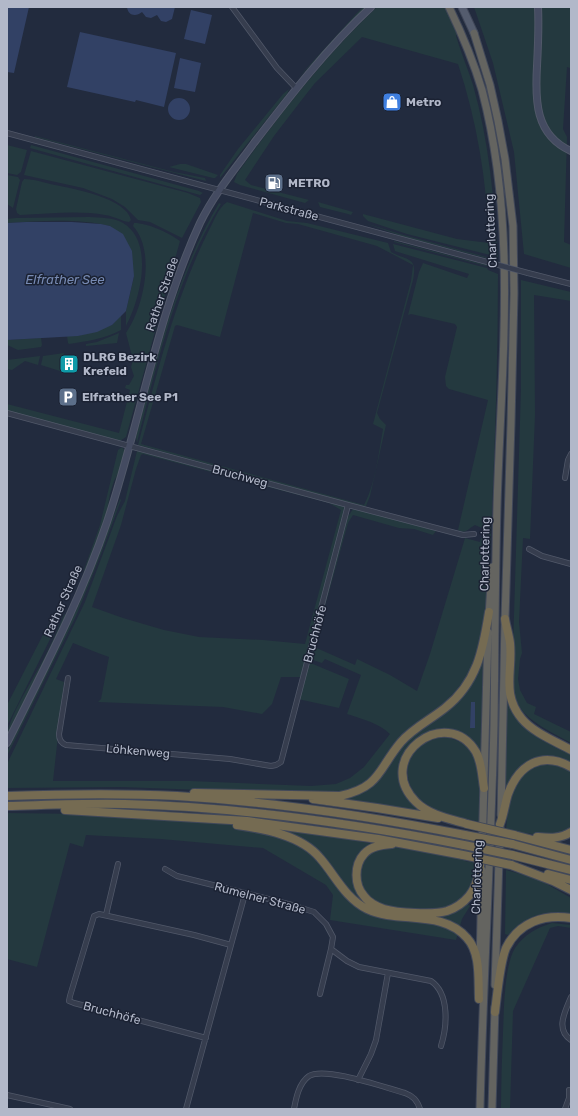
<svg xmlns="http://www.w3.org/2000/svg" width="578" height="1116" viewBox="0 0 578 1116" font-family="Rubik,sans-serif">
  <style>
    .green { fill: #24393f; fill-rule: evenodd }
    .water { fill: #324165 }
    .lines { fill: none; stroke-linecap: round; stroke-linejoin: round }
    .minor-casing { stroke: #515869; stroke-width: 6 }
    .secondary-casing { stroke: #515869; stroke-width: 8 }
    .primary-casing { stroke: #3f4657; stroke-width: 9 }
    .trunk-casing { stroke: #414859; stroke-width: 9 }
    .motorway-casing { stroke: #414859; stroke-width: 10 }
    .minor { stroke: #363d4e; stroke-width: 4.5 }
    .secondary { stroke: #444b61; stroke-width: 6 }
    .primary { stroke: #545c6e; stroke-width: 7 }
    .trunk { stroke: #646460; stroke-width: 7 }
    .motorway { stroke: #756b52; stroke-width: 8 }
    .minor-bridge-casing { stroke: #515869; stroke-width: 6; stroke-linecap: butt }
    .motorway-bridge-casing { stroke: #414859; stroke-width: 10; stroke-linecap: butt }
    .minor-bridge { stroke: #363d4e; stroke-width: 4.5 }
    .motorway-bridge { stroke: #756b52; stroke-width: 8 }
    .labels { text-anchor: middle; stroke-width: 3; stroke-linejoin: round; paint-order: stroke }
    .poi-label { font-size: 12px; font-weight: bold; fill: #b2b8c9; stroke: #1b2233; text-anchor: start }
    .street-label { font-size: 12px; fill: #b2b8c9; stroke: #1b2233 }
    .water-label { font-size: 13px; font-style: italic; fill: #778ab3; stroke: #1b2233 }
  </style>
  <rect width="100%" height="100%" fill="#222b3e"/>
  <path class="green" d="M363 7H368L297 79 356 14Z
    M377 7H445L457 34 456 36C461 53 468 69 473 85 489 141 494 199 498 257L407 234 368 221 363 216V214L457 239 489 243C487 182 477 121 458 64L362 37 315 83 304 97 274 136 245 180 251 185 309 200 305 203 240 185 234 182 237 174C279 115 324 57 377 7Z
    M474 7H571L570 68 567 67 563 129 567 137 564 242 571 245V268L524 254 514 152 493 63Z
    M289 89 287 94 220 178V175L238 149 283 94Z
    M35 136 174 172 205 178 206 181 35 137Z
    M7 145 27 150 21 172 17 175 7 173Z
    M31 145 199 191 203 193 200 195 30 148Z
    M31 151 188 193 200 198 201 202 182 238 150 222 138 220 125 207 112 199 83 188 24 175Z
    M180 164H186L218 175 215 178H213L169 167Z
    M7 175 18 177 20 180 13 208 7 204Z
    M24 179C34 179 45 183 55 185 74 189 126 198 131 220L129 222C121 221 114 216 105 215 78 210 48 214 20 215L17 213 16 209 22 182Z
    M227 202 287 221 307 223 388 243 391 252C407 261 418 256 413 280L377 413 380 419 386 425 370 496 366 506H361L138 445C157 373 175 298 209 230 214 221 218 208 227 202ZM253 213 286 223 298 224 377 246 413 265 411 281 373 424 383 429C379 452 375 485 364 505L141 444 175 326 177 325 220 337Z
    M318 202 353 212 351 215 348 214 320 207Z
    M219 203 221 204C177 275 157 363 137 443L136 437C157 357 176 275 219 203Z
    M89 217C101 218 113 217 123 223 155 242 140 300 126 326V311L134 276 110 226C78 218 40 221 7 223V219L16 218Z
    M134 223C148 223 169 233 180 241L126 437 120 441 7 411V404L119 433 130 390 125 388 126 385H129L134 376 131 367 133 360 126 333C144 307 156 251 133 226Z
    M365 223 400 234 490 258V259L401 236Z
    M394 241 490 266V267L394 242Z
    M393 244 487 268 488 270 498 274C498 360 495 447 491 533 489 573 489 635 470 670 461 687 448 701 432 712 420 721 407 728 397 740 390 747 385 757 380 765 368 783 356 788 335 793L229 791 122 787 7 788V764L85 602 117 516 125 501 137 451 344 506 346 510 306 658 304 669 300 677H281L272 704 262 714 223 707 98 702 101 699 109 657 98 653 73 643 56 679 64 682 53 781H191L311 786 336 784 350 778 364 767 390 734C379 723 362 719 347 714L361 675 325 659 322 663 310 659 312 646 355 665 357 659 390 675 417 691 430 654 465 538 480 542 484 529 475 525C469 528 465 535 458 530L488 400 449 389 446 386 445 377 457 327 455 324 411 314 408 315 419 272 423 263 467 278 469 274 398 252 395 251ZM143 454 329 503 341 510 305 644 263 640 199 637 164 630 123 618 92 607 121 525 136 469 141 455Z
    M521 280 571 292V301L534 295 535 415 530 539 523 538 519 622 522 653 520 659 518 679 520 690 527 703 536 707 534 714 571 732V743C554 733 527 722 518 704 514 696 514 688 512 680L521 389Z
    M121 315V330C105 339 87 341 69 344L68 343 67 336H78L112 325Z
    M119 333 117 343 86 346V344L97 342Z
    M41 338 42 345 41 347 18 350 7 345V340Z
    M64 353 60 371 41 365 43 356Z
    M40 356 38 365 25 361 12 370 7 369V360Z
    M122 447 125 451 124 455 120 470 114 481 110 494 107 512 86 571 84 570 100 525 118 450Z
    M120 499 121 500 101 554 76 616 7 756V752L79 604Z
    M353 509 362 510 436 531 433 535 414 529 399 528 353 515 348 523 317 635 313 641 347 518Z
    M66 614V616L7 737C7 720 33 679 42 662 50 647 57 631 64 615Z
    M50 621 58 623 7 726V705Z
    M482 658 483 659 481 754 460 735 418 740 402 774 428 813 342 799 353 796 409 736 441 713Z
    M308 662 349 679 339 708 298 699Z
    M507 694 515 713 571 754V765L532 762 504 797Z
    M442 737C487 741 481 789 480 822 463 818 442 816 426 804 395 782 405 743 442 737Z
    M553 762 571 771V828L562 833 550 836 506 831 508 806 516 781 533 766Z
    M7 813 80 814 208 822 318 833 388 847C414 846 440 854 465 860V861L477 863C475 878 471 887 461 898L470 906 462 919 456 940 330 920 333 895 326 885 263 848 161 839 86 835 83 847 70 843 37 967 7 959Z
    M506 870 538 879 571 898V914C542 910 529 915 508 935L505 934Z
    M552 923 571 925V928L558 926 550 928 513 1011 510 1109H501C501 1083 502 1058 503 1032 504 1011 504 966 515 948 525 934 536 928 552 923Z"/>
  <path class="water" d="M7 7H29L14 73 7 72Z
    M127 7H175L172 19 166 22 161 21 157 15 151 18 146 17 142 12C136 17 128 16 127 7Z
    M191 10 212 15 205 44 184 39Z
    M80 32 176 53 164 107 136 100 135 102 67 87Z
    M180 58 201 63 195 92 174 88Z
    M168 109a11 11 0 1 1 22 0a11 11 0 1 1-22 0Z
    M26 222H72L101 224 110 226 123 234 132 251 134 276 126 311 112 325 97 332 78 336 7 340V223Z
    M471 702H475V728H470Z"/>
  <g class="lines">
    <defs>
      <path id="minor" d="M232 7 277 68 296 88
        M7 133 491 263
        M528 273 571 284
        M7 413 348 505 463 535 474 534
        M565 478 568 460 571 454
        M529 549 542 556 571 564
        M68 678 59 734C59 740 61 743 66 745L230 759 271 766 276 765 281 762 348 505
        M165 869 177 876 292 905 314 912 326 924 333 937 331 949 347 961 359 967 431 981C450 994 447 1027 441 1046
        M106 915 118 864
        M320 994 331 949
        M571 997C565 1012 555 1029 571 1040
        M206 1038 74 1003 69 1001 70 996 94 916 99 914 194 935 231 945
        M358 1080 371 1054 376 1040 388 973
        M7 1095 70 1109
        M186 1109 245 894
        M294 1109C296 1098 299 1083 309 1076 325 1066 386 1088 405 1093 413 1096 417 1100 420 1109
        M565 1109 569 1098V1090"/>
      <path id="secondary" d="M538 7C539 26 538 47 537 66 535 100 535 135 571 151
        M7 743C43 671 81 599 107 522 140 423 156 318 200 223 214 194 235 169 254 143 290 96 327 48 371 7"/>
      <path id="primary" d="M462 7 474 33"/>
      <path id="trunk" d="M449 7C461 32 474 63 482 90 518 227 501 367 497 506 495 579 495 652 494 724 491 852 483 981 480 1109
        M474 33 490 85 498 121 505 159 513 226 514 293 511 423 505 619 501 815
        M489 616 492 567
        M482 854 488 632
        M480 966 482 870
        M495 985 500 827
        M492 1109 495 1007"/>
      <path id="motorway" d="M505 619C506 626 509 635 510 643 513 671 501 694 522 719 534 733 555 741 571 750
        M194 793 340 796C381 787 378 769 401 742 413 728 430 720 445 708 477 683 483 650 489 612
        M7 796C63 794 120 793 177 796 274 802 370 816 465 835
        M313 799 377 808 438 818
        M7 806C46 805 86 803 125 804 239 807 352 823 464 845
        M65 810 247 821 378 839 463 855
        M467 824C450 819 429 815 416 802 372 758 447 703 476 752 482 763 482 777 484 788
        M500 824C504 814 505 803 508 794 519 764 542 751 571 767
        M237 825C264 829 301 835 320 858 335 875 345 898 367 909 398 924 442 909 467 938 481 953 478 980 479 999
        M514 835 571 850
        M537 837C550 838 560 839 571 832
        M392 844C382 845 371 846 364 854 354 865 354 885 364 896 368 902 377 907 384 909 397 913 434 915 447 911 456 908 464 902 469 896 479 884 480 866 482 852
        M512 844 571 860
        M512 855 571 870
        M511 865 553 881 571 890
        M548 874 571 880
        M495 1012C497 995 500 962 506 948 519 922 544 914 571 918"/>
    </defs>
    <use href="#minor" class="minor-casing"/>
    <use href="#secondary" class="secondary-casing"/>
    <use href="#primary" class="primary-casing"/>
    <use href="#trunk" class="trunk-casing"/>
    <use href="#motorway" class="motorway-casing"/>
    <use href="#minor" class="minor"/>
    <use href="#secondary" class="secondary"/>
    <use href="#primary" class="primary"/>
    <use href="#trunk" class="trunk"/>
    <use href="#motorway" class="motorway"/>
    <defs>
      <path id="minor-bridge" d="M491 263 528 273"/>
      <path id="motorway-bridge" d="M467 824 514 835
        M465 835 512 844
        M464 845 512 855
        M463 855 511 865"/>
    </defs>
    <use href="#minor-bridge" class="minor-bridge-casing"/>
    <use href="#motorway-bridge" class="motorway-bridge-casing"/>
    <use href="#minor-bridge" class="minor-bridge"/>
    <use href="#motorway-bridge" class="motorway-bridge"/>
  </g>
  <defs>
    <symbol id="shop-square" viewBox="-11 -11 22 22"><rect x="-9" y="-9" width="18" height="18" rx="4" fill="#3f7fe0" stroke="#1b2233"/><path d="M-5-2.5h2.3a2.7 3.5 0 0 1 5.4 0H5L5.5 6h-11ZM-1.5-2.5h3a1.5 2.3 0 0 0-3 0Z" fill="#fff"/></symbol>
    <symbol id="fuel-square" viewBox="-11 -11 22 22"><rect x="-9" y="-9" width="18" height="18" rx="4" fill="#5c6f8a" stroke="#1b2233"/><path d="M-5.5-6h7V0h2V4h1.3V-2.5L3-4.5l.8-.8L6-3V5H2.5V1h-1V6h-7ZM-4.2-4.7v3.2H.2V-4.7Z" fill="#fff"/></symbol>
    <symbol id="building-square" viewBox="-11 -11 22 22"><rect x="-9" y="-9" width="18" height="18" rx="4" fill="#0f9aa8" stroke="#1b2233"/><path d="M-4-6H4V6H1V3H-1V6H-4ZM-2.5-4.3h1.7v1.8h-1.7ZM.8-4.3h1.7v1.8H.8ZM-2.5-1h1.7V.8h-1.7ZM.8-1h1.7V.8H.8Z" fill="#fff"/></symbol>
    <symbol id="parking-square" viewBox="-11 -11 22 22"><rect x="-9" y="-9" width="18" height="18" rx="4" fill="#5c6f8a" stroke="#1b2233"/><path d="M-3.5-5.5H1a3.5 3.5 0 0 1 0 7H-1V5.5H-3.5ZM-1-3.4V-.6H.8a1.4 1.4 0 0 0 0-2.8Z" fill="#fff"/></symbol>
  </defs>
  <g fill-rule="evenodd">
    <use href="#shop-square" x="381" y="91" width="22" height="22"/>
    <use href="#fuel-square" x="263" y="172" width="22" height="22"/>
    <use href="#building-square" x="58" y="353" width="22" height="22"/>
    <use href="#parking-square" x="57" y="386" width="22" height="22"/>
  </g>
  <g class="labels">
    <g class="poi-label">
      <text x="406" y="106">Metro</text>
      <text x="288" y="187">METRO</text>
      <text x="83" y="361">DLRG Bezirk<tspan x="83" dy="14">Krefeld</tspan></text>
      <text x="82" y="401">Elfrather See P1</text>
    </g>
    <g class="street-label">
      <text transform="translate(289 209) rotate(15)" y="4">Parkstraße</text>
      <text transform="translate(491 231) rotate(-93)" y="4">Charlottering</text>
      <text transform="translate(162 294) rotate(-71)" y="4">Rather Straße</text>
      <text transform="translate(240 476) rotate(15)" y="4">Bruchweg</text>
      <text transform="translate(485 554) rotate(-89)" y="4">Charlottering</text>
      <text transform="translate(63 601) rotate(-66)" y="4">Rather Straße</text>
      <text transform="translate(315 634) rotate(-75)" y="4">Bruchhöfe</text>
      <text transform="translate(138 751) rotate(5)" y="4">Löhkenweg</text>
      <text transform="translate(477 877) rotate(-88)" y="4">Charlottering</text>
      <text transform="translate(260 898) rotate(15)" y="4">Rumelner Straße</text>
      <text transform="translate(112 1013) rotate(15)" y="4">Bruchhöfe</text>
    </g>
    <g class="water-label">
      <text x="65" y="284">Elfrather See</text>
    </g>
  </g>
  <rect width="578" height="1116" fill="none" stroke="#b2b8c9" stroke-width="16"/>
</svg>
